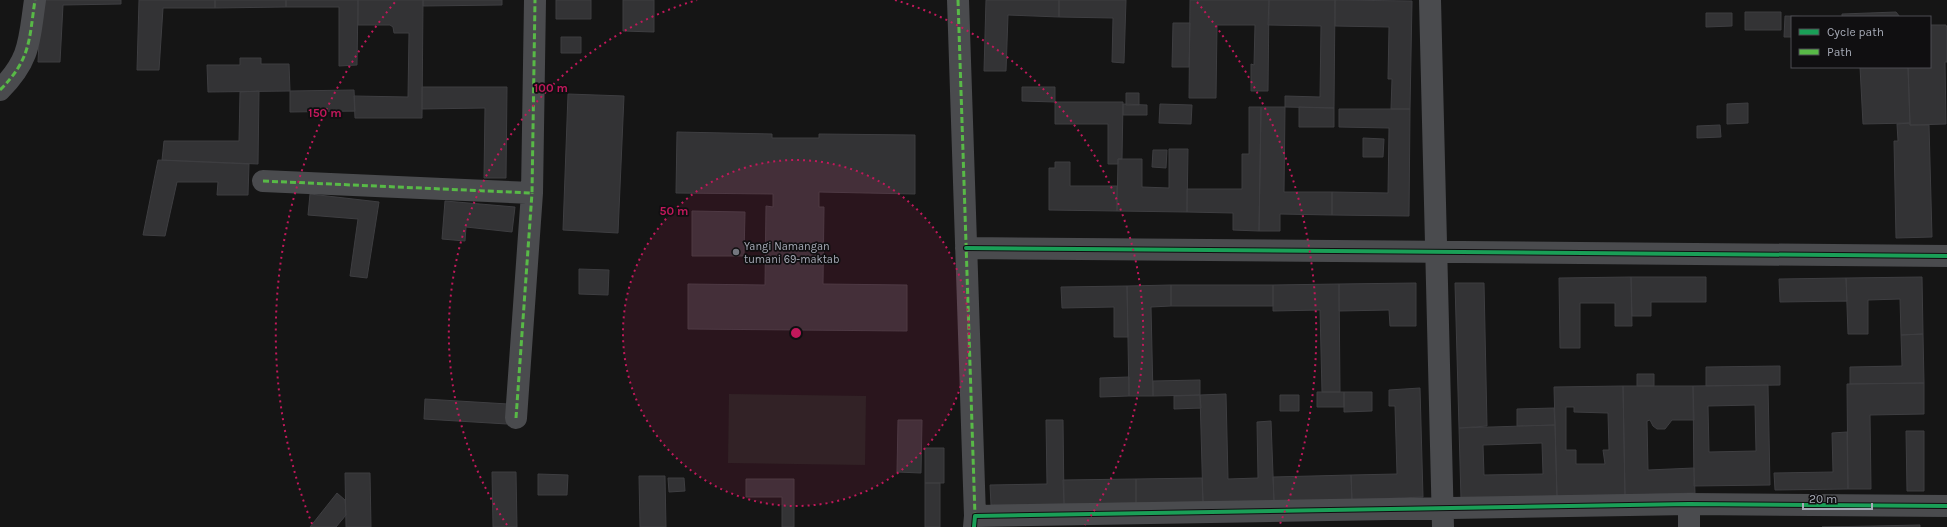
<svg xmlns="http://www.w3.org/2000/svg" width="1947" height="527" viewBox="0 0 1947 527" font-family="Karla,sans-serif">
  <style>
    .green { fill: #1e241f }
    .building { fill: #333335; stroke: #3e3e41; fill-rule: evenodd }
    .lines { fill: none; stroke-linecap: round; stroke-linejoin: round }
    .minor { stroke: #4a4b4e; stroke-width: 22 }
    .quiet { stroke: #58b947; stroke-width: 3; stroke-dasharray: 6 3; stroke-linecap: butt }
    .cycleway-casing { stroke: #100f11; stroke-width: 6 }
    .cycleway { stroke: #1a9f57; stroke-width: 4 }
    .ring { fill: none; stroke: #c2185b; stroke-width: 2; stroke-dasharray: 2 4 }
    .poi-dot { fill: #73767e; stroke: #100f11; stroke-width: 1.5 }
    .labels { text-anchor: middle; stroke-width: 3.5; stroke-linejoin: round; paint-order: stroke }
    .poi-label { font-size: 11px; fill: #a6aab6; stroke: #100f11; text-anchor: start }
    .centre { fill: #c2185b; stroke: #100f11; stroke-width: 2 }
    .ring-label { font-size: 12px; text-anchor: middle; font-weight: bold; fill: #c2185b; stroke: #100f11; stroke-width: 3.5; stroke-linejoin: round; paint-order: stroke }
  </style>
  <rect width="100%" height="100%" fill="#151515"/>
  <path class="green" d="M729 394 866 396 865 465 728 463Z"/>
  <path class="building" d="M41 0H121V4L63 5 60 62H38Z
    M139 0H215V8H163L159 70H137Z
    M215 0H286V7L215 8Z
    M286 0H358L357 65 339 66V7H286Z
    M358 0H423L422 118H355L354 96 408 97 409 33H394L393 27 390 25H358Z
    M423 0H502V5L423 6Z
    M556 0H591V19H556Z
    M623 0H654V32L623 31Z
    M986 0H1059V17L1008 15 1006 71H984Z
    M1059 0H1126L1124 63 1112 62 1113 18 1059 17Z
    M1190 0H1269L1268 91H1251V64L1254 65 1255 25H1217L1216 98H1189Z
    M1269 0H1335L1334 108 1285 107V96L1320 97 1321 26 1268 25Z
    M1335 0 1412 1 1410 109H1391L1392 79H1388L1389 27 1335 26Z
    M1745 12H1781V30H1745Z
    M1896 12 1900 17H1842V14Z
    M1706 13H1732V26L1706 27Z
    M1785 16 1821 17H1792V37H1784Z
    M1173 23H1190L1189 67H1172Z
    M1930 25H1946L1947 28V62H1945L1946 124 1910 125 1908 67H1930Z
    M561 37H581V53H561Z
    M240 58H261V64H289L290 91 208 92 207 65H240Z
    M1860 67H1908L1910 123 1863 124Z
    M422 87H507L506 178H484L485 108 422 109Z
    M1022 87H1055V102L1022 101Z
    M354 90 355 111 290 112V91Z
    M259 91 258 164 162 160 164 141H239L240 92Z
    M1126 93H1139V105H1126Z
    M568 94 624 96 618 233 563 230Z
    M1055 102H1123L1122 159H1118V164H1108V124H1055Z
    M1748 103V123L1727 124V104Z
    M1123 104 1147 105V115H1123Z
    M1160 104 1192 105 1191 124 1159 123Z
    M1249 107H1261L1259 231 1233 230V213L1187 212V189H1242V154H1249Z
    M1261 107H1285L1284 192H1332V215L1280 214V231H1259Z
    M1299 107 1334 108V127H1299Z
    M1339 109H1410L1409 216 1332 215V192L1388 193 1389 128 1339 127Z
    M1910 123V125H1929L1932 237 1896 238 1894 141H1898L1897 124Z
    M1720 125 1721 137 1697 138V126Z
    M677 132 772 134V138H819V134L915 135V194L819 192V207H824L823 284 907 285V331L688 329V284L765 285 766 206 773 207V194L676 193Z
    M1363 138 1384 139 1383 157H1363Z
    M1169 149H1188L1187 212 1117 211 1118 159H1142V187L1169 188Z
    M1153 150H1167L1166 168 1152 167Z
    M158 160 249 164 248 195H217L218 182H177L165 236 143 235Z
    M1055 162H1070V186H1117V211L1049 210V168H1055Z
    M310 194 379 202 367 278 350 276 358 219 308 215Z
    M445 201 515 207 512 232 466 227 465 241 442 239Z
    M692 211 745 212 744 256H692Z
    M579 269 609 270 608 295 579 294Z
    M1631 277H1706V302H1651V316H1632Z
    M1631 277 1632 326H1615V303H1580V348H1560L1559 278Z
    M1922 277 1923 334 1901 335 1900 299 1868 300V334H1848L1846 278Z
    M1846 278 1847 301 1780 302 1779 279Z
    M1416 283V326H1390L1389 310 1339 311V284Z
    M1455 283H1484L1487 426 1459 428Z
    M1339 284 1340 392H1322L1320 310 1273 311V285Z
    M1171 285H1273V306H1171Z
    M1171 285V306L1151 307 1153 396H1129L1127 286Z
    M1127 286 1128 337H1114V307L1062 308 1061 287Z
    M1923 334 1924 383 1850 384V367L1902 366 1901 335Z
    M1780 366V385L1706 386V367Z
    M1637 374H1654V386H1637Z
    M1129 377V396L1100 397V378Z
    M1200 380V395L1153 396V381Z
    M1924 383V414L1870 415 1871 489H1848L1847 384Z
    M1768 385 1770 485 1694 486 1693 386ZM1755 405 1756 451 1709 452 1708 406Z
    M1623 386 1625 495 1557 496 1554 387ZM1566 407H1574V412L1608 413 1609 450H1603L1605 464H1576V450H1566Z
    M1623 386H1693L1694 420H1672L1665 429H1657L1653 426 1650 420 1647 421 1648 470 1694 468 1695 493 1625 495Z
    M1420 388 1423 497 1352 500 1351 475 1397 474 1395 406H1389V390Z
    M1317 392H1344V407H1317Z
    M1344 392H1372V411L1344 412Z
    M1226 394 1228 479 1258 478 1257 422 1271 421 1274 501 1203 502 1200 395Z
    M1200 395 1201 408 1174 409V396Z
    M1280 395H1299V411H1280Z
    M425 399 508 404 507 424 424 419Z
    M1554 408 1555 425 1517 426V409Z
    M898 420H922L921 473 897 472Z
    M1046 420H1063L1064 504 991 505 990 485 1047 484Z
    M1555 425 1557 496 1461 499 1459 428ZM1542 443 1543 474 1484 475 1483 445Z
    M1906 431H1924V491H1907Z
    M1847 432 1848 489 1775 490 1774 473 1833 472 1832 433Z
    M925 448H944V483H925Z
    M492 472H516L517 527H493Z
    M345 473H370L371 527H346Z
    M538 474 568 475 567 495H538Z
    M1351 475 1352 500 1274 501 1273 477Z
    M639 476H665L666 527H640Z
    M668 478H684L685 491 669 492Z
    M1202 478 1203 502 1136 503V479Z
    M746 479H794V527H782V497H746Z
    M1136 479V503L1064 504 1063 480Z
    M925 483H940V527H925Z
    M337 493 345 500 346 515 336 527H310Z
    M1920 525V527H1874V526Z
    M1874 526V527H1822Z"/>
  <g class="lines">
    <path class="minor" d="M958 0 975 516
      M1430 0 1443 527
      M0 90C31 59 29 40 35 0
      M263 181 532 193 535 0
      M966 248 1947 256
      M516 418 532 193
      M1689 504V527
      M974 527 975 516 1689 504 1947 506"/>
    <path class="quiet" d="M958 0 975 516
      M0 90C31 59 29 40 35 0
      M263 181 532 193 535 0
      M516 418 532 193"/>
    <defs>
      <path id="cycleway" d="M966 248 1947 256
        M974 527 975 516 1689 504 1947 506"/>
    </defs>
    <use href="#cycleway" class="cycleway-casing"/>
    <use href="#cycleway" class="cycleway"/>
  </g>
  <circle cx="796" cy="333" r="173" fill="#c2185b" fill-opacity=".12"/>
  <g class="ring">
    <circle cx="796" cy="333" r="173"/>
    <path d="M507 525A347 347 0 0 1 697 0M895 0A347 347 0 0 1 1085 525"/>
    <path d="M312 524A520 520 0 0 1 395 2M1197 2A520 520 0 0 1 1280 524"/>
  </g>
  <circle class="poi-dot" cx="736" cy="252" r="4"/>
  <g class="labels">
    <g class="poi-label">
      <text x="744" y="250">Yangi Namangan<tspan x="744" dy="13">tumani 69-maktab</tspan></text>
    </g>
  </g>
  <circle cx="796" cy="333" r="6" class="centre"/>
  <g class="ring-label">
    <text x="551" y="92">100 m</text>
    <text x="325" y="117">150 m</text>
    <text x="674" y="215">50 m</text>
  </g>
  <rect x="1791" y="16" width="140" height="52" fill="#100f11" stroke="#4c4d53"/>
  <rect x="1799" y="29" width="20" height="6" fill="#1a9f57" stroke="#4c4d53"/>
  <text x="1827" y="36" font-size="12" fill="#a6aab6">Cycle path</text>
  <rect x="1799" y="49" width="20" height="6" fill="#58b947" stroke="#4c4d53"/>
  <text x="1827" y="56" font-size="12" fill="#a6aab6">Path</text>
  <path d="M1803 503v6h69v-6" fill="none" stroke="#a6aab6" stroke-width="2"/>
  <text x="1809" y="503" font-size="12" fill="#a6aab6" stroke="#100f11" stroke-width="3" paint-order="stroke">20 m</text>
</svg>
